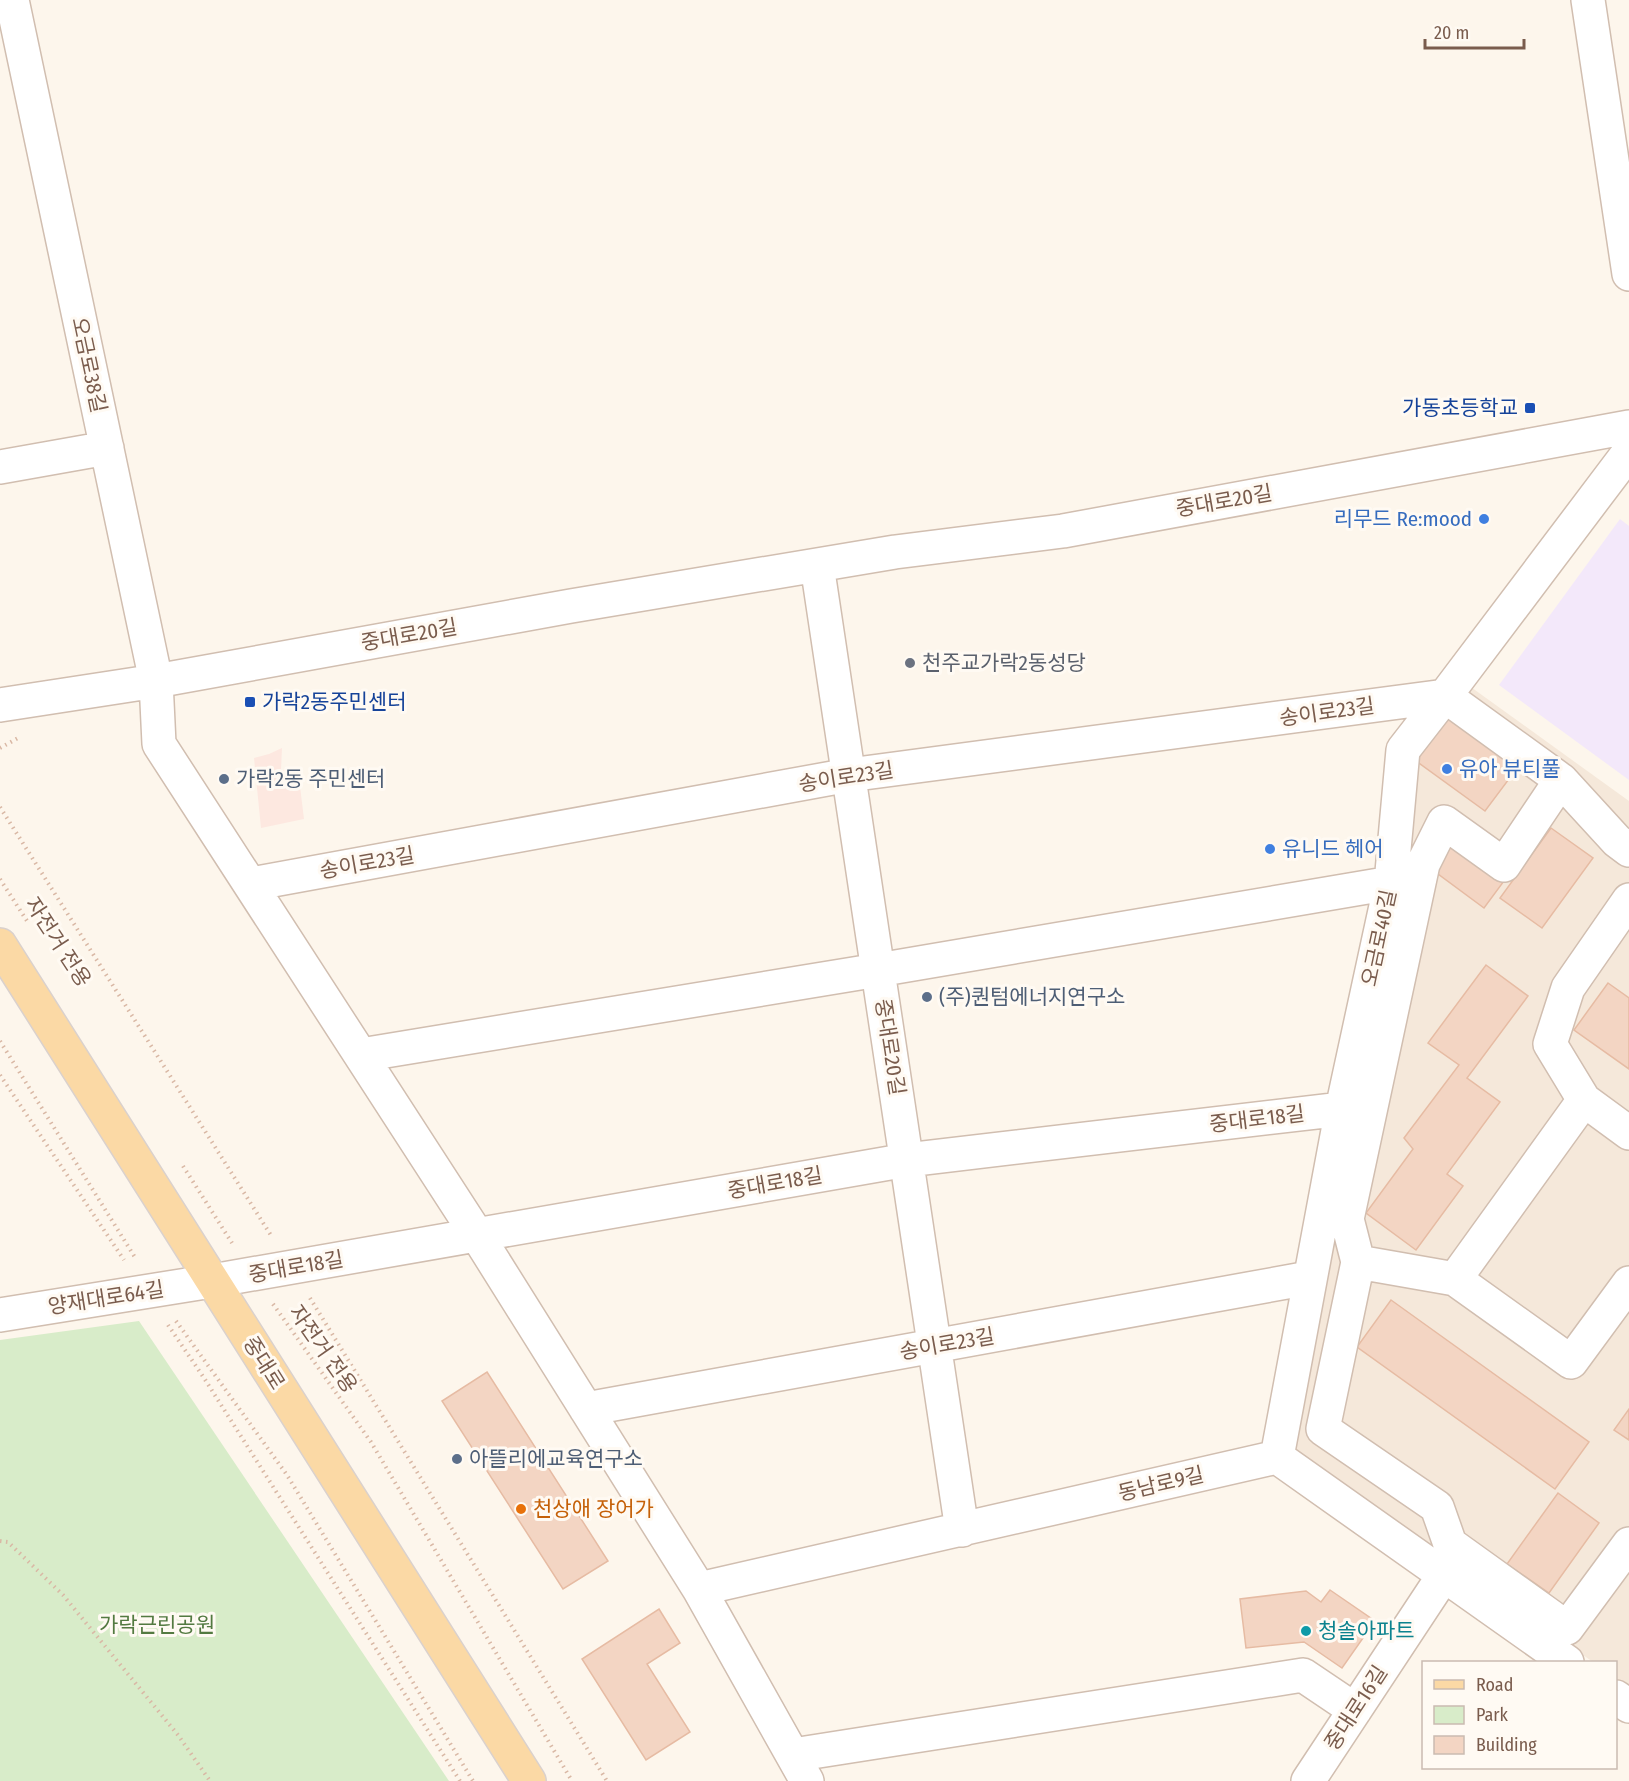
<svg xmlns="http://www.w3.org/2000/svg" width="1629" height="1781" viewBox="0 0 1629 1781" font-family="'Fira Sans Condensed','Noto Sans KR',sans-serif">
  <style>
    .residential { fill: #f5e8da }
    .commercial { fill: #fde8e0 }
    .education { fill: #f3e8fa }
    .green { fill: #d8ecc9 }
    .building { fill: #f3d5c3; stroke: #e6bba3; stroke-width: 1.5 }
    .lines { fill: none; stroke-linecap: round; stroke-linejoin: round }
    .minor-casing { stroke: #d1beb0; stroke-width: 36 }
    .major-casing { stroke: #dad1cd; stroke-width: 36 }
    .path { stroke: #d9b8a5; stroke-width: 4; stroke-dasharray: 1.5 4.5; stroke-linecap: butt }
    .minor { stroke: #fff; stroke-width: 33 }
    .major { stroke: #fbd9a5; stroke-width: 33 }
    .transit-dot { fill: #1a4fb4; stroke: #fffaf3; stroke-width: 2 }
    .shop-dot { fill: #3f7fe0; stroke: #fffaf3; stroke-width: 2 }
    .worship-dot { fill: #6b7280; stroke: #fffaf3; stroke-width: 2 }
    .service-dot { fill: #5c6f8a; stroke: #fffaf3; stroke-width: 2 }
    .food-dot { fill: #e8710a; stroke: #fffaf3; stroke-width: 2 }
    .culture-dot { fill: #0f9aa8; stroke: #fffaf3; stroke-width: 2 }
    .labels { text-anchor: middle; stroke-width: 6; stroke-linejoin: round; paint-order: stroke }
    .street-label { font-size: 21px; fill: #7a5c4d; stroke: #fffaf3 }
    .transit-label { font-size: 21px; fill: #164399; stroke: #fffaf3; text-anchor: end }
    .shop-label { font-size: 21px; fill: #366cbe; stroke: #fffaf3; text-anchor: start }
    .worship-label { font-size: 21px; fill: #5b616d; stroke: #fffaf3; text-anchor: start }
    .service-label { font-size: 21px; fill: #4e5e75; stroke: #fffaf3; text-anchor: start }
    .food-label { font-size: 21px; fill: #c56008; stroke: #fffaf3; text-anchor: start }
    .park-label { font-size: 21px; fill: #537a41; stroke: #fffaf3 }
    .culture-label { font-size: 21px; fill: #0d838f; stroke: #fffaf3; text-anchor: start }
  </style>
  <rect width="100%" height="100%" fill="#fdf6ec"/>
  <path class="residential" d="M1468 685 1629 801V1688L1616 1679V1662H1593L1292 1451 1413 755Z"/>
  <path class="commercial" d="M282 748 281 770H298L304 819 261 828 254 758 269 754Z"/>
  <path class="education" d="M1620 519 1629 526V780L1499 685Z"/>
  <path class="green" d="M139 1321 449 1781H0V1340Z"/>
  <path class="building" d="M1449 716 1518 767 1485 811 1416 761Z
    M1551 828 1593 858 1542 928 1500 898Z
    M1450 841 1504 881 1484 908 1430 868Z
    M1486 965 1528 996 1467 1078 1500 1102 1447 1174 1463 1186 1416 1250 1366 1213 1413 1149 1404 1138 1459 1065 1428 1043Z
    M1608 983 1629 998V1069L1574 1030Z
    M1391 1300 1589 1442 1555 1489 1357 1347Z
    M487 1372 608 1561 563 1589 442 1401Z
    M1629 1409V1440L1614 1430Z
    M1558 1493 1599 1523 1549 1593 1507 1564Z
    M1330 1590 1375 1621 1342 1668 1304 1642 1246 1648 1240 1599 1306 1591 1321 1602Z
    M659 1609 680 1643 647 1664 690 1732 646 1760 582 1659Z"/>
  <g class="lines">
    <defs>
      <path id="minor" d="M12 0 156 681 159 744 477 1235 699 1589 807 1781
        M1588 0 1629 274
        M0 467 107 448
        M817 565 962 1530
        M0 705 156 681 571 606 895 552 1063 531 1629 427
        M1561 780 1504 865 1444 822 1423 864 1347 1219 1358 1262 1455 1279 1571 1362 1629 1283
        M251 884 849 775 1445 696 1561 780 1617 841 1629 850
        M361 1055 878 970 1391 883
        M1584 1100 1550 1044 1568 988 1629 900
        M1358 1262 1323 1429 1437 1507 1450 1544 1567 1628 1629 1544
        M1455 1279 1584 1100 1629 1133
        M0 1315 212 1281 907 1160 1342 1109
        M586 1409 1309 1278
        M1277 1457 1342 1109 1391 883 1403 750 1445 696 1629 452
        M699 1589 1277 1457 1567 1662
        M1616 1697 1629 1706
        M793 1755 1303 1675 1355 1710
        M1308 1781 1444 1575"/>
      <path id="major" d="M0 945 529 1781"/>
    </defs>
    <use href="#minor" class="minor-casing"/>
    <use href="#major" class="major-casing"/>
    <path class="path" d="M0 748 20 737
      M0 807 272 1237
      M0 879 29 924
      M0 1041 136 1259
      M0 1075 124 1260
      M183 1166 232 1243
      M310 1298 607 1781
      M273 1304 371 1442 572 1781
      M176 1321 287 1475 473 1781
      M168 1325 204 1378 460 1781
      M0 1541 8 1542 63 1595 178 1735 210 1781"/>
    <use href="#minor" class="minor"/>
    <use href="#major" class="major"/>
  </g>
  <g class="transit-dot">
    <rect x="1524" y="402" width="12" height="12" rx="3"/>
    <rect x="244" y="696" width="12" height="12" rx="3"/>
  </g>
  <g class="shop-dot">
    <circle cx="1484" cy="519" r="6"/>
    <circle cx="1447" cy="769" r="6"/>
    <circle cx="1270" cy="849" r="6"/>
  </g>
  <circle class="worship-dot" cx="910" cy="663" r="6"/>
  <g class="service-dot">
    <circle cx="224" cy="779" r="6"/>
    <circle cx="927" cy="997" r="6"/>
    <circle cx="457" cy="1459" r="6"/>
  </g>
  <circle class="food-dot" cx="521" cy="1509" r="6"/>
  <circle class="culture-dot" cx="1306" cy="1631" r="6"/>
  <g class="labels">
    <g class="street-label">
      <text transform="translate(89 365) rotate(78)" y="7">오금로38길</text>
      <text transform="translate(1224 501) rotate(-10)" y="7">중대로20길</text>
      <text transform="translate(409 635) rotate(-10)" y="7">중대로20길</text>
      <text transform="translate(1327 712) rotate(-8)" y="7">송이로23길</text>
      <text transform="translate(846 777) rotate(-9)" y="7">송이로23길</text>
      <text transform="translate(367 863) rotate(-10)" y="7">송이로23길</text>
      <text transform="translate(1379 938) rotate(-78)" y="7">오금로40길</text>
      <text transform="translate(58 942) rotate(57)" y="7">자전거 전용</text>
      <text transform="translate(890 1047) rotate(81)" y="7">중대로20길</text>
      <text transform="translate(1257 1119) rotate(-7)" y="7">중대로18길</text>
      <text transform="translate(775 1183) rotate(-10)" y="7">중대로18길</text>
      <text transform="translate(296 1267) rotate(-10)" y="7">중대로18길</text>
      <text transform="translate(106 1298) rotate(-9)" y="7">양재대로64길</text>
      <text transform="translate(947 1344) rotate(-10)" y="7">송이로23길</text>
      <text transform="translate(323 1349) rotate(55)" y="7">자전거 전용</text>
      <text transform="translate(264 1363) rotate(58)" y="7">중대로</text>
      <text transform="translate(1161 1484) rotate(-13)" y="7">동남로9길</text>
      <text transform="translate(1356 1708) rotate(-57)" y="7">중대로16길</text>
    </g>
    <g class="transit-label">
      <text x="1518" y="415">가동초등학교</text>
      <text x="262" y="709" text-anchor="start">가락2동주민센터</text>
    </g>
    <g class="shop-label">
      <text x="1472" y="526" text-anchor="end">리무드 Re:mood</text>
      <text x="1459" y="776">유아 뷰티풀</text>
      <text x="1282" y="856">유니드 헤어</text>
    </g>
    <g class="worship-label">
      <text x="922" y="670">천주교가락2동성당</text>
    </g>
    <g class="service-label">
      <text x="236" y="786">가락2동 주민센터</text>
      <text x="939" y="1004">(주)퀀텀에너지연구소</text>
      <text x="469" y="1466">아뜰리에교육연구소</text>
    </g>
    <g class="food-label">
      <text x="533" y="1516">천상애 장어가</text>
    </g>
    <g class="park-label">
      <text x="157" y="1632">가락근린공원</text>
    </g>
    <g class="culture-label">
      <text x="1318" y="1638">청솔아파트</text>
    </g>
  </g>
  <rect x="1422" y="1661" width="195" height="108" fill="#fffaf3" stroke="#cabbb1" stroke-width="1.5"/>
  <rect x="1434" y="1680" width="30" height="9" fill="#fbd9a5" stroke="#cabbb1" stroke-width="1.5"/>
  <text x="1476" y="1691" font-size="18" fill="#7a5c4d">Road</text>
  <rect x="1434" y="1706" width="30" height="18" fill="#d8ecc9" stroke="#cabbb1" stroke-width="1.5"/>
  <text x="1476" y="1721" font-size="18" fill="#7a5c4d">Park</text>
  <rect x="1434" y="1736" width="30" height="18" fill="#f3d5c3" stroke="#cabbb1" stroke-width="1.5"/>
  <text x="1476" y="1751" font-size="18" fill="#7a5c4d">Building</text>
  <path d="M1425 39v9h99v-9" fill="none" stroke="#7a5c4d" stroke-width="3"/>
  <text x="1434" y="39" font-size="18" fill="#7a5c4d" stroke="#fffaf3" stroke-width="4.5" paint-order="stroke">20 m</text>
</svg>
